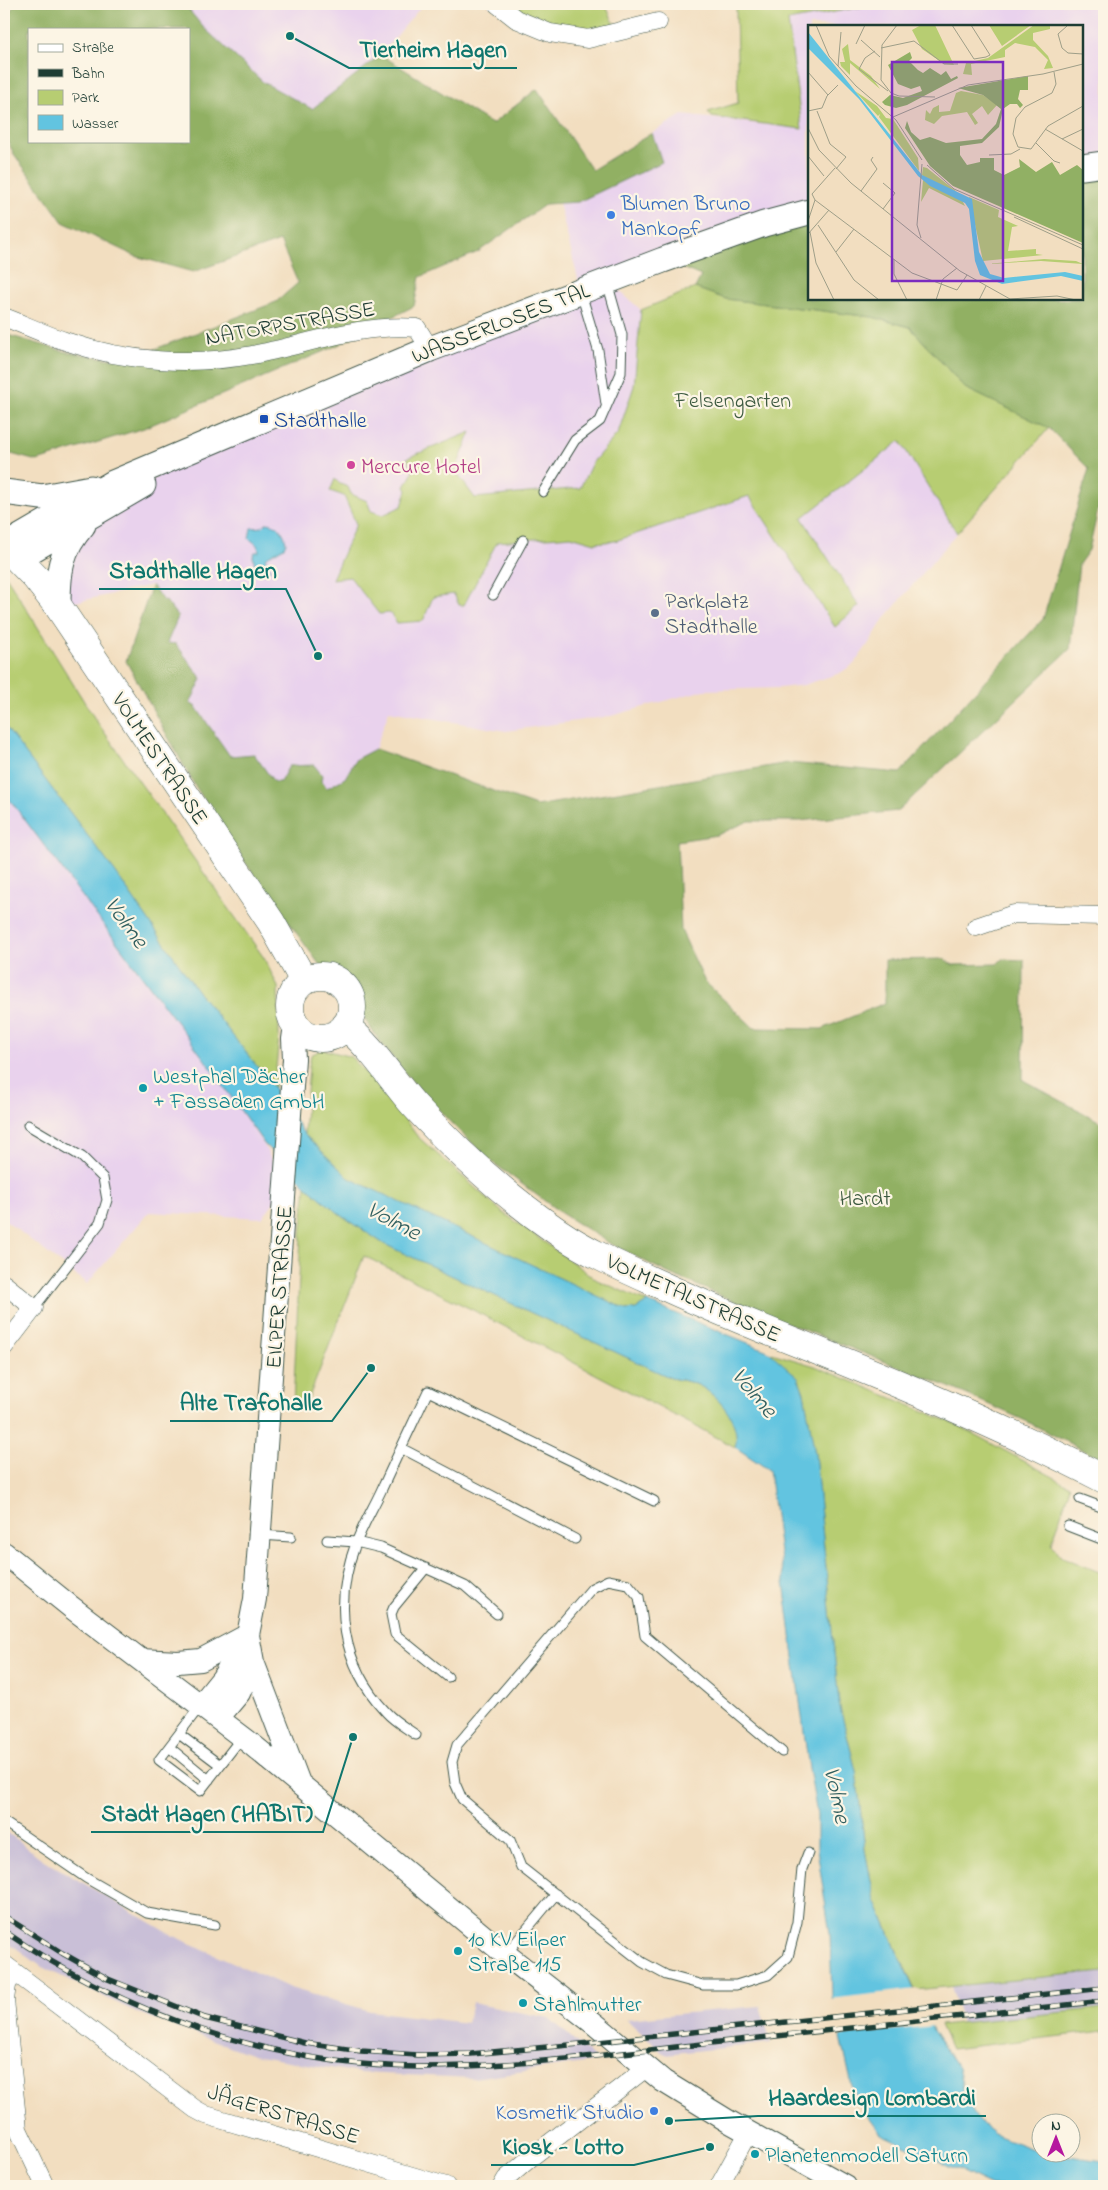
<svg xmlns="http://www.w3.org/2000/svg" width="1108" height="2190" viewBox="0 0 1108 2190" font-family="'Indie Flower',sans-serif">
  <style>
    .built { fill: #e9d2ed }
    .industrial { fill: #c9bfd7 }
    .green { fill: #b7cd72; stroke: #6b8553 }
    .forest { fill: #91b064; stroke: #58764c; fill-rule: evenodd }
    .water { fill: #62c4e0; stroke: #40808a }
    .pier { fill: #f2dec0 }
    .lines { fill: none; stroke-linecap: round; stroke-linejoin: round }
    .service-casing { stroke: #3f5549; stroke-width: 11 }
    .minor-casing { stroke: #3f5549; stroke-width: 19 }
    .tertiary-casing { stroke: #3f5549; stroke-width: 24 }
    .secondary-casing { stroke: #3f5549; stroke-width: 27 }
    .primary-casing { stroke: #3f5549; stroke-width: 29 }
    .service { stroke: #fff; stroke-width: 9 }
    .minor { stroke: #fff; stroke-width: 18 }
    .tertiary { stroke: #fff; stroke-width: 22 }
    .secondary { stroke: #fff; stroke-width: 25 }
    .primary { stroke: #fff; stroke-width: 28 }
    .rail-casing { stroke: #1f3d34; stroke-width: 5.5 }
    .rail { stroke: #fcf5e5; stroke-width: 4; stroke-dasharray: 11; stroke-linecap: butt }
    .shop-dot { fill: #3f7fe0; stroke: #fcf5e5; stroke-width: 2 }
    .transit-dot { fill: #1a4fb4; stroke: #fcf5e5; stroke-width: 2 }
    .hotel-dot { fill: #d1479c; stroke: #fcf5e5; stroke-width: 2 }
    .service-dot { fill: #5c6f8a; stroke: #fcf5e5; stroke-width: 2 }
    .culture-dot { fill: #0f9aa8; stroke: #fcf5e5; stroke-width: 2 }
    .labels { text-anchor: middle; stroke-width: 4.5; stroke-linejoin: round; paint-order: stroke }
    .shop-label { font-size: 22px; fill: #366cbe; stroke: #fcf5e5; text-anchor: start }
    .street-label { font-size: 22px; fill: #1f3d34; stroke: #fcf5e5 }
    .park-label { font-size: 22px; fill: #3d5a40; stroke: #fcf5e5 }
    .transit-label { font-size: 22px; fill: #164399; stroke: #fcf5e5; text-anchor: start }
    .hotel-label { font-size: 22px; fill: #b23c85; stroke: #fcf5e5; text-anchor: start }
    .service-label { font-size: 22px; fill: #4e5e75; stroke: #fcf5e5; text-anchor: start }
    .culture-label { font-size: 22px; fill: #0d838f; stroke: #fcf5e5; text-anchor: start }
    .water-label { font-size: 24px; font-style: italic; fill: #305f5f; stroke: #fcf5e5 }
    .inset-road { fill: none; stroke: #9e9e88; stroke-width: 1 }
    .view { fill: #7b2cbf; fill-opacity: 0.15; stroke: #7b2cbf; stroke-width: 2.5 }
    .inset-edge { fill: none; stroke: #1f3d34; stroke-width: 2.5 }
    .leader { fill: none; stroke: #0f766e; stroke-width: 2 }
    .callout-dot { fill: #0f766e; stroke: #fcf5e5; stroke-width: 2 }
    .callout-label { font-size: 24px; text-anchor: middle; font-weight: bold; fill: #0f766e; stroke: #fcf5e5; stroke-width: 4.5; stroke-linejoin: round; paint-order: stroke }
  </style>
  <rect width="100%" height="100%" fill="#fcf5e5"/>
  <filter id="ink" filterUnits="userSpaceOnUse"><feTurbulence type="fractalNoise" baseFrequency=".02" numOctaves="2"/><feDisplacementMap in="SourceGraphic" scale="10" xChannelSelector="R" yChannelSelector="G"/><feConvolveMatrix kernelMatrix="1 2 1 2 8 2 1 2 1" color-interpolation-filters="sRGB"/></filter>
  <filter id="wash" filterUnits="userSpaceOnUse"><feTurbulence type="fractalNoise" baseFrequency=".0096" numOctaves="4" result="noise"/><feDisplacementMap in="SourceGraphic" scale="20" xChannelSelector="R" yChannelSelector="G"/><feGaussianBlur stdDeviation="1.12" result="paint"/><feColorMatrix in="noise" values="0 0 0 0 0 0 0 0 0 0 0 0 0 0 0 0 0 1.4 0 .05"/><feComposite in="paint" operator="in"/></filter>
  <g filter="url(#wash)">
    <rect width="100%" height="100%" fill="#f2dec0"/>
    <path class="built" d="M184 4H423L381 55 312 109 263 82 203 27Z
      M876 4H1104V165L1082 167V26H809V212L608 281 641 310 634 386 618 433 592 463 615 541 749 496 836 627 859 606 801 518 900 441 957 533 884 619 869 643 854 664 840 673 804 685 780 688 704 690 611 716 506 731 389 711 375 749 356 759 345 778 327 788 321 781 274 782 254 754 230 756 196 707 189 703 167 644 163 602 152 585 58 606 73 536 197 448 581 291 559 203 578 202 662 162 652 133 682 115 802 129 788 21Z
      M4 792 205 1060 264 1145 285 1187 262 1218 149 1212 87 1284 4 1219Z"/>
    <path class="industrial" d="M4 1830 42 1859 172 1935 290 1988 370 2011 467 2023 472 2003 549 2018 598 2061 473 2078 360 2073 253 2055 136 2012 42 1967 4 1939Z
      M1104 1971V2008L962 2023 951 1986Z
      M760 2006 771 2043 665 2054 626 2019Z"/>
    <path class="green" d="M497 4H605L618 32 588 39Z
      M759 4H876L788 21 802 129 712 117 708 112 738 103 736 9Z
      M695 288 726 299 872 317 910 327 965 388 1049 428 957 533 900 441 802 518 859 606 835 627 749 496 615 541 595 543 571 536 497 542 464 605H459L454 594 433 597 423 621 397 623 390 613 379 614 350 577 332 579 356 524 344 496 330 491 335 479 340 484 348 487 351 494 367 501 371 511 383 515 402 506 407 490 405 487 413 472 407 458 471 432 455 471 475 498 580 488 592 463 618 433 634 386 641 310Z
      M4 573 95 719 264 958 278 987 279 1037 274 1088 199 993 115 872 4 725Z
      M322 1049 351 1057 393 1103 417 1136 501 1211 597 1280 647 1302 636 1309 627 1310 349 1178 304 1134 309 1066 311 1055Z
      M306 1186 341 1215 384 1244 671 1378C679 1380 690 1381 698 1385 718 1395 743 1423 735 1447L475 1311 364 1256 304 1410 293 1406 301 1235Z
      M768 1352 815 1366 957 1425 1070 1486 1052 1544 1060 1556 1104 1574V1971L915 1990 875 1901 865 1850 856 1771 839 1704 815 1454 804 1393 798 1377Z
      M1104 2008V2031L951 2049 940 2025Z"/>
    <path class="forest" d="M15 4H184L203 27 263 82 312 109 381 55 492 124 537 89 592 170 652 133 662 162 578 202 546 204 478 252 420 277 414 306 336 346 144 428 37 461 4 452V334L67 352 110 359 142 354 276 302 298 283 280 241 193 272 135 256 63 222 14 154 4 134V20ZM29 29H189V141H29Z
      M1104 164V483L1089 550 1079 564 1070 649 898 811 799 821H749L717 835 677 841 681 930 705 982 754 1028 822 1029 885 1003V960L944 959 953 965 997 964 1002 959 1024 960 1023 1080 1104 1124V1461L1026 1421 954 1389 770 1316 670 1274 609 1243 561 1213 491 1161 454 1126 409 1078 376 1036 359 1011 354 992 345 979 334 971 322 968 247 865 194 784 126 661 152 585 163 601H166L178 617 167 643 176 644 202 679 190 703 196 707 230 756 254 754 274 782H280L289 766 314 765 322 775 321 781 327 788 345 778 356 759 375 749 536 806 788 763 900 773 1043 619 1089 469 1049 428 965 388 910 327 872 317 726 299 695 288 701 276 663 260 809 212V299H1082V167Z"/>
    <path class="water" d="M266 523C277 523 285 532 286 543L284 547 265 558 270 570 266 574 255 566 253 556 255 552H259C258 542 253 543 249 538L251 528 262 527Z
      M4 725 115 872 199 993 274 1088 304 1134 349 1178 627 1310 636 1309 647 1302 768 1351 798 1377 804 1393 815 1454 839 1704 856 1771 865 1850 875 1901 923 2010 934 2032 958 2068 966 2101 979 2122 994 2134 1040 2152 1104 2161V2186H992L881 2134 862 2108 852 2086 832 1997 830 1934 817 1849V1815L808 1762 769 1470 735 1447C742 1423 718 1395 698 1385 690 1381 680 1380 671 1378L384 1244 341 1215 306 1186 265 1145 205 1060 4 792Z"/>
    <path class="pier" d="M917 1989 934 2026 837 2036 829 1999Z"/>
  </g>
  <g filter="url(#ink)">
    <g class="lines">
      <defs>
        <path id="service" d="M581 293 598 350 606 404
          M543 492 575 440 600 421 621 373 622 335 607 282
          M493 595 523 540
          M28 1125 82 1157 103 1178 107 1200 100 1223 34 1308
          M401 1448 575 1539
          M1080 1499 1104 1508
          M1068 1526 1104 1540
          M260 1535 291 1537
          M327 1540 356 1542 381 1548 465 1586 497 1614
          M426 1568 394 1607 391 1614 395 1634 448 1677
          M201 1705 159 1760 200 1791 242 1737
          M179 1734 220 1765
          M416 1735C406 1728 394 1721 386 1712 341 1664 333 1604 356 1543 363 1525 373 1508 381 1491 396 1458 412 1425 428 1391L654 1501
          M169 1747 209 1780
          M782 1752 645 1636 639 1597 628 1584 608 1580 592 1588 457 1745 452 1762 455 1783 462 1799 510 1840 521 1867 642 1962 666 1975 703 1985H736L768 1975 788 1957 797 1922 802 1869 808 1853
          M4 1822 86 1878 147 1913 215 1925
          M506 1954 556 1894"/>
        <path id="minor" d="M497 4 516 19 550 33 588 39 658 22
          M4 317C25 325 46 335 68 342 126 362 192 366 252 355 306 345 361 323 417 328L430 349
          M976 927 1014 914 1104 916
          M4 1284 34 1308 4 1347
          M4 1964 195 2109 206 2115 446 2186
          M14 1972 7 1985 5 2000 18 2129 45 2186
          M502 2186 506 2179 529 2159 646 2068
          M719 2186 748 2133"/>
        <path id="tertiary" d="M295 1025 293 1039 294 1059 255 1599 248 1635 253 1662 299 1783
          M4 1553 71 1607 250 1743 505 1954 596 2025 663 2081 728 2121 845 2186
          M141 1660 178 1662 201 1660 248 1635
          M201 1705 222 1679 248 1635
          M218 1718 239 1693 253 1662"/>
        <path id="secondary" d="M1082 167 1104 164
          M4 492 42 497 91 488
          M5 546 113 483 430 349 663 260 764 224 809 212
          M18 558 143 485
          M58 606C58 572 60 551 83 525"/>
        <path id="primary" d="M4 545 36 578 58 606 271 922 304 981
          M290 1007a31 31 0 1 1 62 0a31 31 0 1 1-62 0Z
          M345 1026C372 1047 391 1079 413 1104 457 1152 504 1195 558 1232 586 1251 619 1266 650 1280 702 1304 755 1326 808 1347 909 1387 1008 1429 1104 1479"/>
      </defs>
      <use href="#service" class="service-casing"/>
      <use href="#minor" class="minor-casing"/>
      <use href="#tertiary" class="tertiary-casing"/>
      <use href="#secondary" class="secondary-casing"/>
      <use href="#primary" class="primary-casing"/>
      <use href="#service" class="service"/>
      <use href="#minor" class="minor"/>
      <use href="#tertiary" class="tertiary"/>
      <use href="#secondary" class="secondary"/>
      <use href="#primary" class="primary"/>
      <defs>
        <path id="rail" d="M4 1916 62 1953 108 1979 205 2018 305 2043 361 2051 417 2055 471 2054 580 2044 1104 1988
          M4 1931C124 2014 273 2066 419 2067 520 2067 620 2053 720 2042 848 2028 976 2014 1104 2001"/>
      </defs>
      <use href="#rail" class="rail-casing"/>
      <use href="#rail" class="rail"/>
    </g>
  </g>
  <g class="shop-dot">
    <circle cx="611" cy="215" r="5"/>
    <circle cx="654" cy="2111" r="5"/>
  </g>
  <rect class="transit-dot" x="259" y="414" width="10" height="10" rx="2.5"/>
  <circle class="hotel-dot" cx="351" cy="465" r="5"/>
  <circle class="service-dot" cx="655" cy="613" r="5"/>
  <g class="culture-dot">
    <circle cx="143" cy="1088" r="5"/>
    <circle cx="458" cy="1951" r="5"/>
    <circle cx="523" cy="2003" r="5"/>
    <circle cx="755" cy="2154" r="5"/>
  </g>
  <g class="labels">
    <g class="shop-label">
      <text x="621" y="210">Blumen Bruno<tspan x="621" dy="25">Mankopf</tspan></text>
      <text x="644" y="2119" text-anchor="end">Kosmetik Studio</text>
    </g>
    <g class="street-label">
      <text transform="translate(290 322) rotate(-10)" y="8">NATORPSTRASSE</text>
      <text transform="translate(500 322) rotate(-21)" y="8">WASSERLOSES TAL</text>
      <text transform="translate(161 758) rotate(56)" y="8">VOLMESTRASSE</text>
      <text transform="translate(278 1287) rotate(-86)" y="8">EILPER STRASSE</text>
      <text transform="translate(694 1297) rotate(24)" y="8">VOLMETALSTRASSE</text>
      <text transform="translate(284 2113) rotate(17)" y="8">JÄGERSTRASSE</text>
    </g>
    <g class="park-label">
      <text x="733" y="407">Felsengarten</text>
      <text x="865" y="1205">Hardt</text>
    </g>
    <g class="transit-label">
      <text x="274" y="427">Stadthalle</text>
    </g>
    <g class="hotel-label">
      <text x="361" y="473">Mercure Hotel</text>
    </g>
    <g class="service-label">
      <text x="665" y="608">Parkplatz<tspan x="665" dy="25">Stadthalle</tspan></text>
    </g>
    <g class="culture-label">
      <text x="153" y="1083">Westphal Dächer<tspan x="153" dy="25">+ Fassaden GmbH</tspan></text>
      <text x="468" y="1946">10 KV Eilper<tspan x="468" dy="25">Straße 115</tspan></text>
      <text x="533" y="2011">Stahlmutter</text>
      <text x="765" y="2162">Planetenmodell Saturn</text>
    </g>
    <g class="water-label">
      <text transform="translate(127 922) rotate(54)" y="8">Volme</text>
      <text transform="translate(394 1220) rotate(28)" y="8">Volme</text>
      <text transform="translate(755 1392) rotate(50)" y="8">Volme</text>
      <text transform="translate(838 1795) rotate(78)" y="8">Volme</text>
    </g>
  </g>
  <g transform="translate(808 25)">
    <rect width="275" height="275" fill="#f2dec0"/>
    <path d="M113 0H127L146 40 136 39 114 24 104 5ZM181 0H223L194 21ZM226 0H242V4L225 8V15L240 31 245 43 236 44 240 35 227 22 207 18 197 25V32L163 39 164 50 155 49 158 38 180 33ZM40 19 42 35 63 51 72 64 42 38V50L33 41 32 37H37L34 24ZM47 66 69 81 78 93 85 94 110 133 111 146 71 92 72 89 70 91ZM153 66 175 70 189 80 180 90 174 81 164 89 170 98 167 100 159 87 134 91 126 99 117 95 118 85 122 89 125 83 131 80V87L142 86 148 68ZM115 142 119 143 149 167 119 155 114 150ZM115 155 154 175 157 181 121 163 113 177ZM161 172 191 185 190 192 210 201 204 202 200 226 228 224V229L235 230 175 236ZM236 234 268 236 275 239 233 236 178 239Z" fill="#b7cd72"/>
    <path d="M102 27 104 33 101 36 110 45 115 48 122 43 133 50 138 46 143 54 149 51 150 53 99 80 88 83 77 80 74 77 82 70 95 73 114 66 112 61 103 64 90 59 80 40ZM220 51V65H212L210 74 215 80 212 83 209 79H202L195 84 191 102 174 118 152 121V130L159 140 172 137V133H186V145L196 150 212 142 211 134 228 147 244 137 252 150 269 140 275 145V218L145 161 122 141 97 103 99 96 103 107 112 115 122 112 138 118 174 114 188 99 193 84 175 70 150 63Z" fill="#91b064"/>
    <path d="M0 7 114 150 164 174 171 227 182 249 196 253 257 247 275 251V256L253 251 194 259 172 250 167 236 161 184 157 178 122 161 110 151 51 74 0 23Z" fill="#62c4e0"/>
    <path class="inset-road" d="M8 0 21 31 48 61 88 95 114 135M89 0 74 20 73 55 83 68 91 71 127 72M144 0 166 34 178 32 182 30 163 0M259 1 250 9 254 23 260 28 275 29M53 15 72 32M48 19 57 0M73 23 106 16 136 39H150M67 26 57 33 51 44 80 66M30 41 33 7M0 47 20 70M246 47 248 59 244 68 217 82 208 93 205 109 210 122 223 124 240 101 275 81M0 86 14 83 19 71 30 60M9 86 22 119 38 132 28 144M85 92 160 60 235 49 275 39M0 103 11 125 43 158 152 246 202 274 249 271 268 275M237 104 275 126M254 114 275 104M228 118 246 136 252 138M181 130 203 129 212 124M0 131 16 151M119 140 146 164 275 220M27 143 4 169 7 175 104 248 149 265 159 250M53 166 69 144 63 135 65 132M75 184 87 168 75 158M206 192 275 224M0 196 7 175M10 200 46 255 71 275M2 207 8 238 26 275M0 209 21 185M113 213 109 200 114 139M28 227 46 204M86 234V249L99 275M128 275 135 254 149 243M171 275 178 261"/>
    <path class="view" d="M84 37H195V256H84Z"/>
    <rect width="275" height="275" class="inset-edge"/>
  </g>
  <path class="leader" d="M290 36L349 68H517M318 656L286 589H99M371 1368L332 1421H170M353 1737L323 1832H91M669 2121L758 2116H986M710 2147L634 2165H491"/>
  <g class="callout-dot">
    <circle cx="290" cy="36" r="5"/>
    <circle cx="318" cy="656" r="5"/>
    <circle cx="371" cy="1368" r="5"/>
    <circle cx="353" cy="1737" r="5"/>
    <circle cx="669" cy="2121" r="5"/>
    <circle cx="710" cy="2147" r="5"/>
  </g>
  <g class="callout-label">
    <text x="433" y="57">Tierheim Hagen</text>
    <text x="193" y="578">Stadthalle Hagen</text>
    <text x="251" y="1410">Alte Trafohalle</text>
    <text x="207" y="1821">Stadt Hagen (HABIT)</text>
    <text x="872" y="2105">Haardesign Lombardi</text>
    <text x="563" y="2154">Kiosk - Lotto</text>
  </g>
  <rect width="1108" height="2190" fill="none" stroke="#fcf5e5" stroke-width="20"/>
  <rect x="28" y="28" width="162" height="115" fill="#fcf5e5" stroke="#a4ab9e"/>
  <rect x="38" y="44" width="25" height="8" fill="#ffffff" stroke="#a4ab9e"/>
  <text x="72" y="52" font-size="15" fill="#1f3d34">Straße</text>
  <rect x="38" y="69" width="25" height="8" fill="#1f3d34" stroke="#a4ab9e"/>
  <text x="72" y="78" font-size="15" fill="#1f3d34">Bahn</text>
  <rect x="38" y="90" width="25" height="15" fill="#b7cd72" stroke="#a4ab9e"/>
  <text x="72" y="102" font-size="15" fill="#1f3d34">Park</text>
  <rect x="38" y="115" width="25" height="15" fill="#62c4e0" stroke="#a4ab9e"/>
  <text x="72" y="128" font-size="15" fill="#1f3d34">Wasser</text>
  <g transform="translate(1056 2138)"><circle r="24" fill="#fcf5e5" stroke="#a4ab9e"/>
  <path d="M0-4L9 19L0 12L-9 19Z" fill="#b5179e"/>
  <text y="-8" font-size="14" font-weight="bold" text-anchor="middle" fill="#1f3d34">N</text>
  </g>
</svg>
